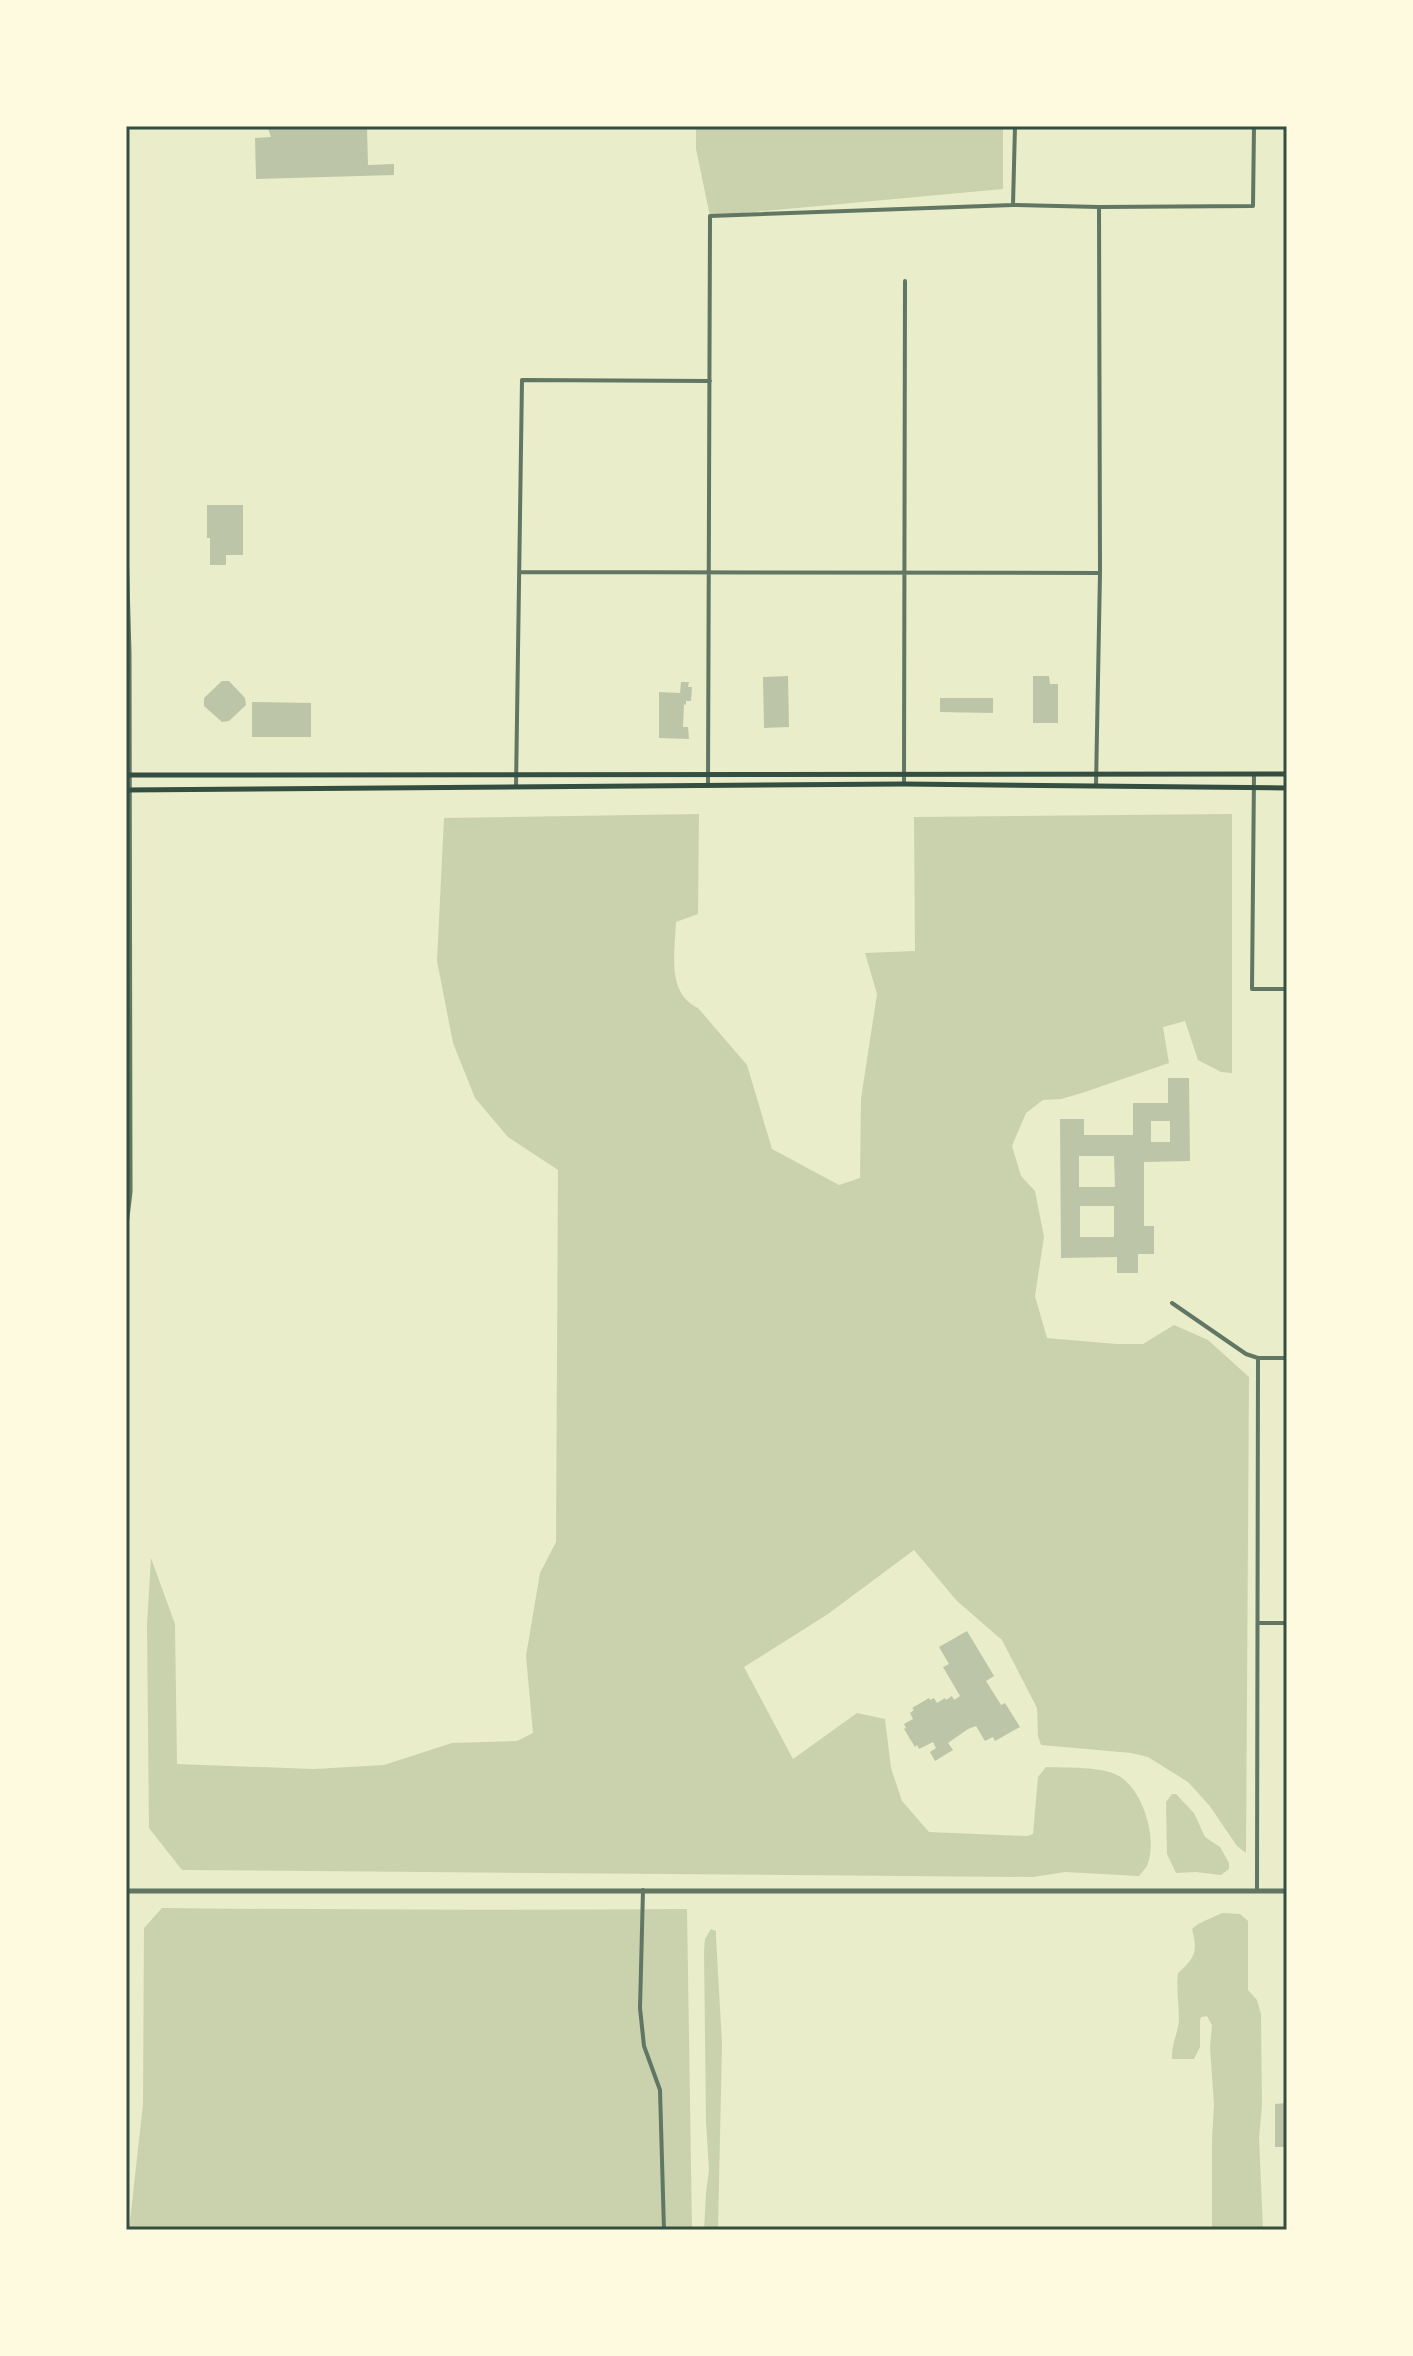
<svg xmlns="http://www.w3.org/2000/svg" width="1413" height="2356" viewBox="0 0 1413 2356" font-family="Commissioner,sans-serif">
  <style>
    .green { fill: #cad2ad }
    .building { fill: #bcc5a7; fill-rule: evenodd }
    .lines { fill: none; stroke-linecap: round; stroke-linejoin: round }
    .minor { stroke: #617663; stroke-width: 4 }
    .tertiary { stroke: #617663; stroke-width: 5 }
    .secondary { stroke: #344e41; stroke-width: 5 }
    .neatline { fill: none; stroke: #344e41; stroke-width: 3 }
  </style>
  <rect width="100%" height="100%" fill="#e9edc9"/>
  <path class="green" d="M696 126H1003V189L710 216 696 149Z
    M699 814 698 914 676 922C675 952 666 993 698 1008L747 1065 772 1149 839 1185 860 1178 861 1099 877 994 865 953 915 951 914 817 1232 814V1073L1221 1072 1198 1060 1185 1021 1163 1027 1169 1063 1082 1093 1061 1099 1043 1100 1026 1113 1012 1146 1021 1176 1035 1191 1044 1237 1035 1296 1047 1338 1116 1344H1143L1174 1325 1208 1340 1249 1377 1246 1853 1237 1846 1209 1805 1188 1782 1148 1757 1131 1753 1041 1745 1038 1736 1037 1708 1002 1640 957 1601 914 1550 828 1614 744 1667 793 1759 857 1713 885 1719 891 1768 902 1801 929 1832 1027 1836 1033 1834 1038 1777 1046 1767C1066 1768 1102 1766 1119 1776 1144 1791 1158 1840 1147 1866 1145 1869 1142 1872 1139 1876L1065 1872 1033 1877 182 1870 149 1828 147 1625 151 1558 175 1624 177 1764 314 1769 384 1765 452 1743 517 1741 533 1733 526 1656 540 1573 556 1542 558 1170 508 1137 475 1098 453 1043 437 961 444 818Z
    M1172 1794H1176L1194 1813 1205 1837 1220 1847 1229 1863V1869L1221 1875 1196 1872 1176 1873 1167 1854 1166 1802Z
    M162 1908C337 1910 512 1910 687 1909L692 2230H129L143 2104 144 1928Z
    M1222 1913 1240 1914 1248 1921V1990L1257 2000 1261 2014 1262 2106 1259 2137 1263 2230H1212V2140L1214 2105 1210 2047 1212 2025 1207 2016 1201 2017 1200 2020V2047L1194 2059H1172C1171 2045 1178 2033 1179 2020 1179 2004 1176 1989 1178 1973 1195 1957 1198 1953 1192 1929L1198 1924Z
    M711 1929 716 1931V1937L722 2044 718 2230H704L706 2193 709 2170 706 2122 704 1950 705 1939Z"/>
  <path class="building" d="M282 126 367 127 368 165 394 164V175L256 179 255 138 271 137 268 128Z
    M207 505H243V555H226V565H210V538H207Z
    M788 676 789 727 764 728 763 677Z
    M1033 676H1049L1050 684H1058V723H1033Z
    M222 681H229L245 698 246 705 229 721 222 722 204 706V698Z
    M681 682H689L688 687H692L691 701H686V705L684 704 683 727H688L689 739 659 738V692L680 693Z
    M940 698H993V713L940 712Z
    M252 702 311 703V737H252Z
    M1168 1078H1189L1190 1161 1144 1162V1226H1154V1254H1138V1273H1117V1257L1061 1258 1060 1119H1084V1135H1133V1103H1168ZM1151 1121H1170V1142H1151ZM1079 1156H1114L1115 1187H1079ZM1080 1206H1114V1237H1080Z
    M967 1631 994 1676 986 1681 1001 1705 1005 1703 1020 1727 995 1741 993 1737 985 1741 976 1726 968 1729 948 1743 953 1750 935 1761 930 1752 936 1748 933 1742 919 1749 917 1745 915 1747 904 1729 906 1728 904 1724 913 1719 910 1713 914 1710 912 1708 929 1698 930 1700 934 1698 937 1703 945 1698 946 1700 952 1696 954 1700 960 1696 943 1667 949 1664 939 1647Z
    M1287 2103V2147H1275V2104Z"/>
  <g class="lines">
    <path class="minor" d="M1013 205 1015 126
      M520 572 1100 573
      M1254 774 1252 989H1287
      M904 784 905 281
      M1096 785 1100 573 1099 207
      M708 786 710 216 1013 205 1099 207 1253 206 1254 126
      M516 787 522 380 710 381
      M1172 1303 1246 1354 1258 1358 1257 1890
      M1258 1358H1287
      M1259 1623H1287
      M643 1890 640 2008 644 2046 660 2090 664 2230"/>
    <path class="tertiary" d="M126 547 129 653 130 1192 126 1226
      M126 1891H1287
      M126 2045V2109"/>
    <path class="secondary" d="M126 775 1287 774
      M126 790 904 784 1287 788"/>
  </g>
  <rect width="1413" height="2356" fill="none" stroke="#fefae0" stroke-width="256"/>
  <rect x="128" y="128" width="1157" height="2100" class="neatline"/>
</svg>
